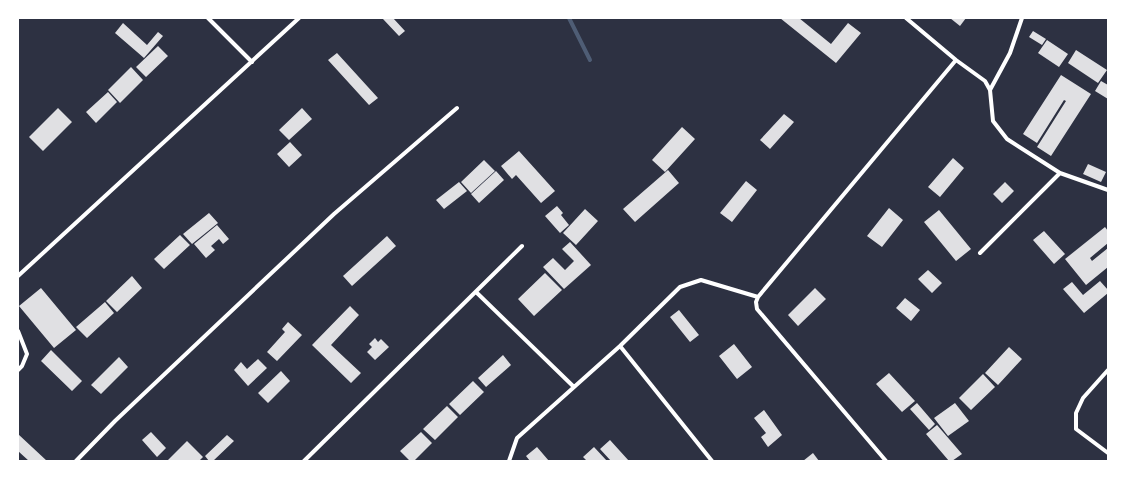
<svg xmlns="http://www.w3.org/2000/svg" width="1126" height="479" font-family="'Sofia Sans Condensed',sans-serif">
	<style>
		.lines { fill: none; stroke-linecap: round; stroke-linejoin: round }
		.stream { stroke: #4f5d75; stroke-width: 4 }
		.building { fill: #e0e0e3 }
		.minor { stroke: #fff; stroke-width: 4 }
	</style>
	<rect width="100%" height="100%" fill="#2d3142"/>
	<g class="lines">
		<path class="stream" d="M 569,18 L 590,60"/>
	</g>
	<path class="building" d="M 384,18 L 393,18 L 405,31 L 399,36 L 383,19 Z
		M 780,18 L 799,18 L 831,44 L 848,23 L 861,33 L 836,63 Z
		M 950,18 L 966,18 L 960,26 Z
		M 123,23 L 147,45 L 158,32 L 163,36 L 144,58 L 115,33 Z
		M 1033,31 L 1046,39 L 1042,45 L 1029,37 Z
		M 1047,40 L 1068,54 L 1059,67 L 1038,53 Z
		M 158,46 L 168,56 L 146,77 L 136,67 Z
		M 1076,50 L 1107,70 L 1098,83 L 1068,63 Z
		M 337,53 L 378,98 L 369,105 L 328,60 Z
		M 131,67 L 143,80 L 120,103 L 108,90 Z
		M 1061,75 L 1091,94 L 1051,156 L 1037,147 L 1066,101 L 1064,100 L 1037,143 L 1023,134 Z
		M 1101,81 L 1108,85 L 1108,99 L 1095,91 Z
		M 108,92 L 117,102 L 96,123 L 86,112 Z
		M 58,108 L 72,122 L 43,151 L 29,137 Z
		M 302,108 L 312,119 L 289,140 L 279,130 Z
		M 784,114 L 794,122 L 770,149 L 760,140 Z
		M 682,127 L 695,139 L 665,172 L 652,160 Z
		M 290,142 L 302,155 L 289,167 L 277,154 Z
		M 519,151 L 555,191 L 541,203 L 516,175 L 512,179 L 501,166 Z
		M 953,158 L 964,168 L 940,197 L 928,187 Z
		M 484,160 L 495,171 L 471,193 L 461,182 Z
		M 1088,164 L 1106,172 L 1101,182 L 1083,174 Z
		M 668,170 L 679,183 L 635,222 L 623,209 Z
		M 496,171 L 504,180 L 479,203 L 471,194 Z
		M 746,181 L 757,190 L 732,222 L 720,213 Z
		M 459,182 L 467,191 L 444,209 L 436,200 Z
		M 1005,182 L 1014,191 L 1002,203 L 993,194 Z
		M 557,206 L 563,213 L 561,215 L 569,225 L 560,233 L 545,216 Z
		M 889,208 L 903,220 L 882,247 L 867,236 Z
		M 585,209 L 598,221 L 576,245 L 563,233 Z
		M 939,210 L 971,249 L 956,261 L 924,222 Z
		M 209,213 L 218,223 L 192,244 L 183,234 Z
		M 217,225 L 229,239 L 223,244 L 219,239 L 211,246 L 215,250 L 206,258 L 194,244 Z
		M 1105,227 L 1108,231 L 1108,243 L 1090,258 L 1092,261 L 1108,248 L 1108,267 L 1086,285 L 1065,259 Z
		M 1044,231 L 1065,254 L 1054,264 L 1033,240 Z
		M 180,235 L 190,245 L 164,269 L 154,259 Z
		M 387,236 L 396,246 L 352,286 L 343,276 Z
		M 570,242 L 591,265 L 564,289 L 543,267 L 553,258 L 565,270 L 574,261 L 562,249 Z
		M 928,270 L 942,283 L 932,293 L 918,279 Z
		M 545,273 L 562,290 L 534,316 L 518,299 Z
		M 132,276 L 142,288 L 117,312 L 106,301 Z
		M 1100,281 L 1108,290 L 1108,293 L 1084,313 L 1063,289 L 1072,282 L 1083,295 Z
		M 41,288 L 76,330 L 54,348 L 19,306 Z
		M 815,288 L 826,299 L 798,326 L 788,315 Z
		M 905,298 L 920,310 L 911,321 L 896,308 Z
		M 105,302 L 114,313 L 87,338 L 76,327 Z
		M 350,306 L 359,315 L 331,345 L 361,373 L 351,383 L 312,345 Z
		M 679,310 L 699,335 L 690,342 L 670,317 Z
		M 288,322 L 302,335 L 277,361 L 267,352 L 285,332 L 282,329 Z
		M 375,338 L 378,342 L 381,339 L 389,347 L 375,360 L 367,352 L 372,347 L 369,344 Z
		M 734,344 L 752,367 L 737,379 L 719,356 Z
		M 1009,347 L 1022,359 L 998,385 L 985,373 Z
		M 51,350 L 82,381 L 72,391 L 41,361 Z
		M 503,355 L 511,365 L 486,387 L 478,378 Z
		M 119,357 L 128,367 L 101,394 L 91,385 Z
		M 258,359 L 267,368 L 248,386 L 234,370 L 241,362 L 247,369 Z
		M 281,371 L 290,381 L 268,403 L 258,393 Z
		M 889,373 L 915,401 L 902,412 L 876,384 Z
		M 983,374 L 995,387 L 971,410 L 959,398 Z
		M 473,381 L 484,392 L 460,415 L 449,404 Z
		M 917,403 L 935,424 L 929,430 L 910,409 Z
		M 955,403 L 969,421 L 948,436 L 934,418 Z
		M 447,406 L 458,417 L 435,440 L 423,429 Z
		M 764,410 L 782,435 L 768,447 L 761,437 L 766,433 L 754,418 Z
		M 937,425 L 962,454 L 952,461 L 949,461 L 926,434 Z
		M 151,432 L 166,448 L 157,457 L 142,440 Z
		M 421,432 L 432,443 L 415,460 L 417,461 L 410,461 L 400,451 Z
		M 18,434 L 47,461 L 29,461 L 18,451 Z
		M 227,435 L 234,441 L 213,461 L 209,461 L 205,456 Z
		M 610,440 L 629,461 L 611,461 L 600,449 Z
		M 187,441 L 203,457 L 199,461 L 167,461 Z
		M 537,447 L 549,461 L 530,461 L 526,456 Z
		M 594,447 L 607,461 L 587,461 L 583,457 Z
		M 813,453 L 819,461 L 803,461 Z"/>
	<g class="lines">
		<path class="minor" d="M 208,18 L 252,62
			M 906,18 L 956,60 L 985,81 L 990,90 L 993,121 L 1007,139 L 1060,173 L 1108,190
			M 990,90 L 1010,53 L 1022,18
			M 980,253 L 1060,173
			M 18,276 L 299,18
			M 476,292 L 574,387
			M 18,331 L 27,354 L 22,366 L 18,370
			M 620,346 L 712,461
			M 1108,370 L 1083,398 L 1076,413 L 1076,429 L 1108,453
			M 76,461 L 115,421 L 334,214 L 457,108
			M 304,461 L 522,246
			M 509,461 L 517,438 L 620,346 L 680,287 L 701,280 L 758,297
			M 886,461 L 757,309 L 756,302 L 758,297 L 956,60"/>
	</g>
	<rect width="1126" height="479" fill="none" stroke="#ffffff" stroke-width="38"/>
</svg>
